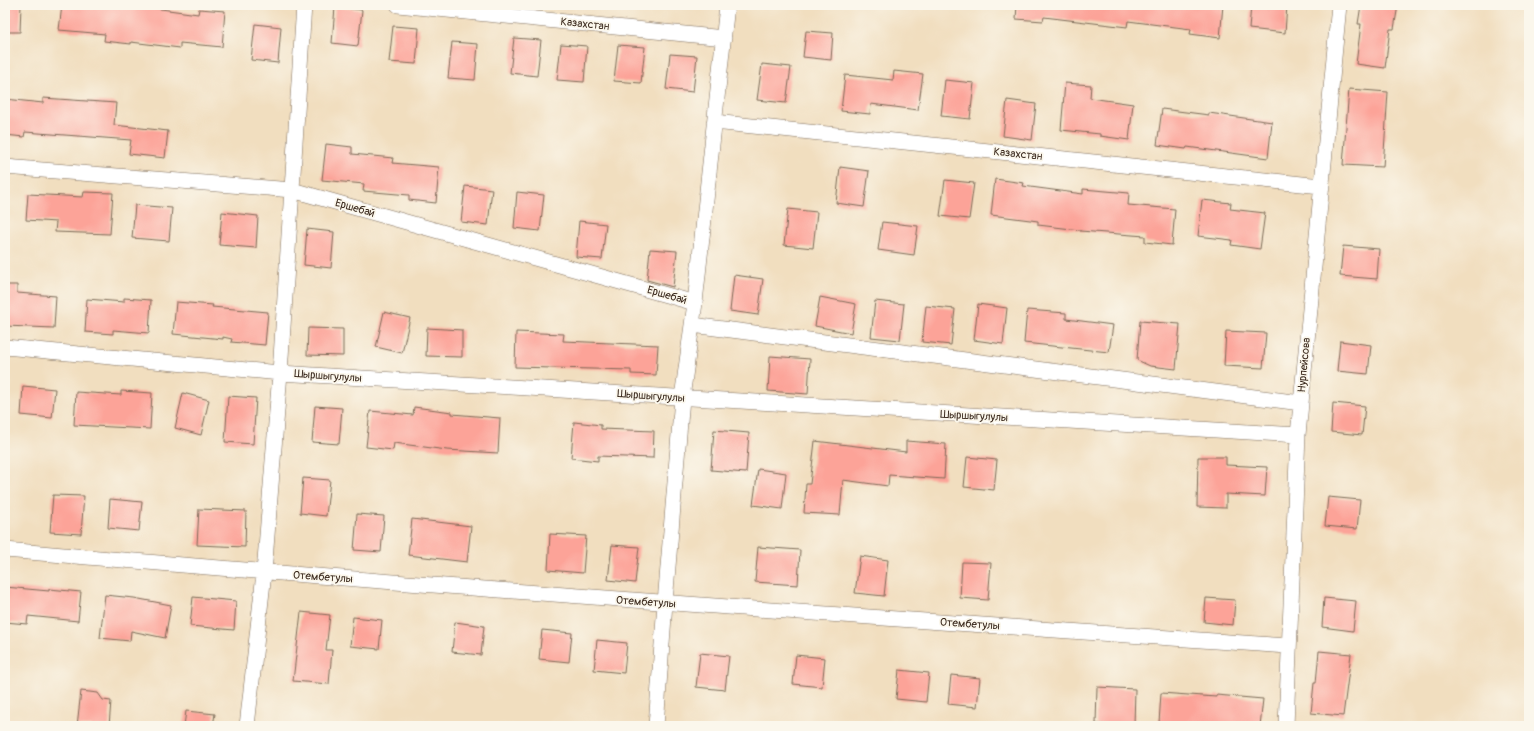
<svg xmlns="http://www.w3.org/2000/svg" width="1534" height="731" font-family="Pangolin,sans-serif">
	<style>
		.building { fill: #fca398 }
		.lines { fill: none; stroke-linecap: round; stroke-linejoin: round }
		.minor-casing { stroke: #7b6956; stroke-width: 16 }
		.minor { stroke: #fff; stroke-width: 15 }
		.labels { text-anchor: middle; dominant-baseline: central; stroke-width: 3.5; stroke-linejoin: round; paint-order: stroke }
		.street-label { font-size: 11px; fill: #3b2a1e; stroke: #fbf7ec }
	</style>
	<rect width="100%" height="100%" fill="#fbf7ec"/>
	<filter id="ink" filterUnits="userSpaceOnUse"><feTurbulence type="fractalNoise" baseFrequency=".025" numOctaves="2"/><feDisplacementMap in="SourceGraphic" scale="8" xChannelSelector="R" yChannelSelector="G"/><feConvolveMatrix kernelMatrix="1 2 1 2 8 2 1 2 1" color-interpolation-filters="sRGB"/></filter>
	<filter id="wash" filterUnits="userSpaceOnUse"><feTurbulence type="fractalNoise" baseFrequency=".012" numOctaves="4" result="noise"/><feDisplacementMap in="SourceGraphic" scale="16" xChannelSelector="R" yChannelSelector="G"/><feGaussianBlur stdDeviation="0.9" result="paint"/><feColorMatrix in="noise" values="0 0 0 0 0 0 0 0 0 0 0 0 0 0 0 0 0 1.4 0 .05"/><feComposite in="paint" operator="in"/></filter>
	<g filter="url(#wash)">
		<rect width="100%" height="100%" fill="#f1debf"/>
		<g id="blocks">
			<path class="building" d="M 5,5 L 21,5 L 20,32 L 5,32 Z
				M 62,5 L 101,5 L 146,9 L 146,7 L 198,14 L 199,9 L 225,11 L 222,47 L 180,43 L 180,48 L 131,42 L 131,44 L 104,41 L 105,34 L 59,30 Z
				M 1017,5 L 1223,5 L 1220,38 L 1190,34 L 1191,29 L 1128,21 L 1127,27 L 1044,17 L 1043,21 L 1016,19 Z
				M 1251,5 L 1287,5 L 1285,33 L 1249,29 Z
				M 1361,5 L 1398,5 L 1394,29 L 1390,29 L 1385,68 L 1356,64 L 1361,24 L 1358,24 Z
				M 335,7 L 362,10 L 358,46 L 332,43 Z
				M 255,24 L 281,27 L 278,63 L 251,60 Z
				M 393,26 L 419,28 L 416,64 L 389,62 Z
				M 806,31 L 833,33 L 831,60 L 803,57 Z
				M 514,38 L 541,40 L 537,76 L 510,73 Z
				M 452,42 L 478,44 L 475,80 L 448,78 Z
				M 561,44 L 587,46 L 584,82 L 557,80 Z
				M 618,45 L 645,47 L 641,83 L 614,81 Z
				M 670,54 L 697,56 L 693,92 L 666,89 Z
				M 762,64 L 791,67 L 786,103 L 757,100 Z
				M 894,71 L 923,74 L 918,110 L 871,104 L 870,114 L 841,111 L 845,75 L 893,80 Z
				M 945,80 L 974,83 L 970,119 L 941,116 Z
				M 1065,83 L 1091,85 L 1090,98 L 1133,104 L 1129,140 L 1100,136 L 1100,134 L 1061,130 Z
				M 1349,89 L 1388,92 L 1383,167 L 1343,165 Z
				M 43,98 L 116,103 L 114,125 L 168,131 L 165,158 L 129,154 L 131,140 L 25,132 L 24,137 L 5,135 L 5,99 L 43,103 Z
				M 1007,100 L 1036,104 L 1032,140 L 1003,136 Z
				M 1162,109 L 1209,115 L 1209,113 L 1272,122 L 1268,158 L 1187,147 L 1186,149 L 1157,145 Z
				M 326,144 L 352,147 L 352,154 L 393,158 L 392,163 L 439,167 L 436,203 L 409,200 L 409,195 L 363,191 L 364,184 L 322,180 Z
				M 840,167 L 869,171 L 864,207 L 836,203 Z
				M 995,179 L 1024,183 L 1023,186 L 1083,194 L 1083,189 L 1129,193 L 1128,205 L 1175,209 L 1172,245 L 1145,242 L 1145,236 L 1080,231 L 1080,230 L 1038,225 L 1038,221 L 991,215 Z
				M 945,180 L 974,183 L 969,219 L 940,216 Z
				M 465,186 L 492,189 L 488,225 L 461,222 Z
				M 84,192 L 113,193 L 110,234 L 55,232 L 56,222 L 26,220 L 28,194 L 83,197 Z
				M 517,192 L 544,195 L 540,231 L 514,228 Z
				M 1202,200 L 1231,203 L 1230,209 L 1265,213 L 1260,249 L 1231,245 L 1232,240 L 1198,236 Z
				M 135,205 L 172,208 L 169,241 L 132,238 Z
				M 788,209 L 817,212 L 813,248 L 784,245 Z
				M 222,212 L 258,216 L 256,248 L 219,245 Z
				M 579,221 L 606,224 L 602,259 L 576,257 Z
				M 882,222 L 918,226 L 914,255 L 878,250 Z
				M 307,229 L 334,232 L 331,268 L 304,265 Z
				M 1343,246 L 1379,249 L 1377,279 L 1340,276 Z
				M 650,249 L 677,251 L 673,287 L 647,280 Z
				M 734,275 L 763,279 L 758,315 L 730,311 Z
				M 5,285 L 17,285 L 17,293 L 56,296 L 54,328 L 5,326 Z
				M 820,297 L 856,304 L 851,333 L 815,326 Z
				M 124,298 L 151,300 L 149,333 L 113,330 L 113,334 L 85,332 L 87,299 L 124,302 Z
				M 875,301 L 904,304 L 900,340 L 871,337 Z
				M 176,302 L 213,305 L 212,307 L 268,312 L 265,345 L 231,342 L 232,339 L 223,337 L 223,339 L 173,334 Z
				M 978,304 L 1007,308 L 1003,344 L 974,340 Z
				M 926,306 L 955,309 L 951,345 L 922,342 Z
				M 1027,310 L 1066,313 L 1066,319 L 1113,325 L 1109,352 L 1024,343 Z
				M 384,312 L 410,318 L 402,353 L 376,347 Z
				M 1140,321 L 1180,324 L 1176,369 L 1150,366 L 1137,360 Z
				M 308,328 L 343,329 L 343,356 L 307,355 Z
				M 427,328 L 462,330 L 462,357 L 426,356 Z
				M 1226,331 L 1266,333 L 1263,368 L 1224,366 Z
				M 516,332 L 564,334 L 563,341 L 658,345 L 656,375 L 631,374 L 631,370 L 515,367 Z
				M 1340,341 L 1371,345 L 1368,374 L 1337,371 Z
				M 770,356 L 810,359 L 808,394 L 768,391 Z
				M 23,386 L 55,389 L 52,418 L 21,415 Z
				M 121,391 L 152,393 L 150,429 L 74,425 L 76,392 L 121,395 Z
				M 183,393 L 209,400 L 201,435 L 175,428 Z
				M 228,396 L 256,398 L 253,444 L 225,442 Z
				M 1333,403 L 1365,406 L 1362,435 L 1331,432 Z
				M 315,406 L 342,408 L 339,444 L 312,442 Z
				M 414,407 L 452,412 L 452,414 L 500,418 L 498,453 L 447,450 L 394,443 L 393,450 L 366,447 L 370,411 L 413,415 Z
				M 574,422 L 601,425 L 601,429 L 654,431 L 653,458 L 598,456 L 598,461 L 571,458 Z
				M 714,430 L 749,433 L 746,473 L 711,470 Z
				M 815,441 L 906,452 L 906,441 L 946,444 L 944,479 L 889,475 L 888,486 L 843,480 L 840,515 L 804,513 L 806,484 L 810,484 Z
				M 967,457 L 997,460 L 994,490 L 964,487 Z
				M 1198,457 L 1226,457 L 1226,465 L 1267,467 L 1265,496 L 1226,494 L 1226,508 L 1197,507 Z
				M 758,469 L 786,473 L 782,509 L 753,505 Z
				M 303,478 L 330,480 L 326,516 L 300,513 Z
				M 53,495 L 84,496 L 81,534 L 50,532 Z
				M 1328,497 L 1360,500 L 1357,529 L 1325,526 Z
				M 110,499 L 142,502 L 139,531 L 108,528 Z
				M 199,509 L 246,511 L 245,547 L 197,545 Z
				M 357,514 L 384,516 L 381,552 L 354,550 Z
				M 412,519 L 471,526 L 467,562 L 408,555 Z
				M 550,534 L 586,536 L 583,573 L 548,570 Z
				M 612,545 L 639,547 L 635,583 L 608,580 Z
				M 758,547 L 800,550 L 798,585 L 755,582 Z
				M 860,556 L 888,560 L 884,596 L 855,593 Z
				M 962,562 L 991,563 L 988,600 L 960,598 Z
				M 5,587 L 49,591 L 49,589 L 81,592 L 78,621 L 28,616 L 27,624 L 5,622 Z
				M 105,595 L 134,598 L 171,605 L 165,638 L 131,631 L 130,641 L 100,638 Z
				M 193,597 L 236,601 L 234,630 L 190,626 Z
				M 1206,598 L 1235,600 L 1233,625 L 1204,622 Z
				M 1324,598 L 1356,601 L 1353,631 L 1322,627 Z
				M 301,612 L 330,615 L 326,650 L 332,650 L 329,684 L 293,681 Z
				M 353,617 L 382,620 L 379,649 L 350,646 Z
				M 455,622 L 484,626 L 481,655 L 452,652 Z
				M 542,630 L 572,633 L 569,662 L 539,659 Z
				M 597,640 L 627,643 L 624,673 L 594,670 Z
				M 1319,651 L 1351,654 L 1343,716 L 1311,713 L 1314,683 L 1316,683 Z
				M 700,653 L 729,656 L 725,690 L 696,687 Z
				M 796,655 L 825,658 L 822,687 L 793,684 Z
				M 899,670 L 929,673 L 926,702 L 896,699 Z
				M 951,675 L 980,678 L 977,707 L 948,704 Z
				M 1097,687 L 1135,689 L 1134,726 L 1096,724 Z
				M 81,691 L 98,693 L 103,700 L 111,701 L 109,726 L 77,726 Z
				M 1161,693 L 1216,697 L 1216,695 L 1263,699 L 1260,726 L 1224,726 L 1159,723 Z
				M 186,711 L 215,714 L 213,726 L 184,726 Z"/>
		</g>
	</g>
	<g filter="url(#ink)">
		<use href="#blocks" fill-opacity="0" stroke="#7b6956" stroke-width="1"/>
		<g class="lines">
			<g class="minor-casing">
				<path id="minor" d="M 398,5 L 724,38
					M 714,122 L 1321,186
					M 5,167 L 292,190 L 695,303
					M 692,325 L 1301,403
					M 5,347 L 280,373 L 1298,435
					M 5,550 C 432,587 860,617 1288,646
					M 247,726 L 264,573 L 280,373 L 304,5
					M 656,726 L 665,603 L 682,398 L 695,303 L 727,5
					M 1286,726 L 1298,435 L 1339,5"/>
			</g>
			<use href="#minor" class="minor"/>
		</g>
	</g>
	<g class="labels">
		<g class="street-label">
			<text transform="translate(585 24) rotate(6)">Казахстан</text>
			<text transform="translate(1018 154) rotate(6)">Казахстан</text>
			<text transform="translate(355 208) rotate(16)">Ершебай</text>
			<text transform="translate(667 295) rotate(16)">Ершебай</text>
			<text transform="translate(1304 365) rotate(-85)">Нурпейсова</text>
			<text transform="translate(328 376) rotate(4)">Шыршыгулулы</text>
			<text transform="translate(651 396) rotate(4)">Шыршыгулулы</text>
			<text transform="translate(974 416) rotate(3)">Шыршыгулулы</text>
			<text transform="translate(323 577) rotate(4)">Отембетулы</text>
			<text transform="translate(646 602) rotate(4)">Отембетулы</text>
			<text transform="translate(970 624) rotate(4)">Отембетулы</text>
		</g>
	</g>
	<rect width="1534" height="731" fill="none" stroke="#fbf7ec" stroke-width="20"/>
</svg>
